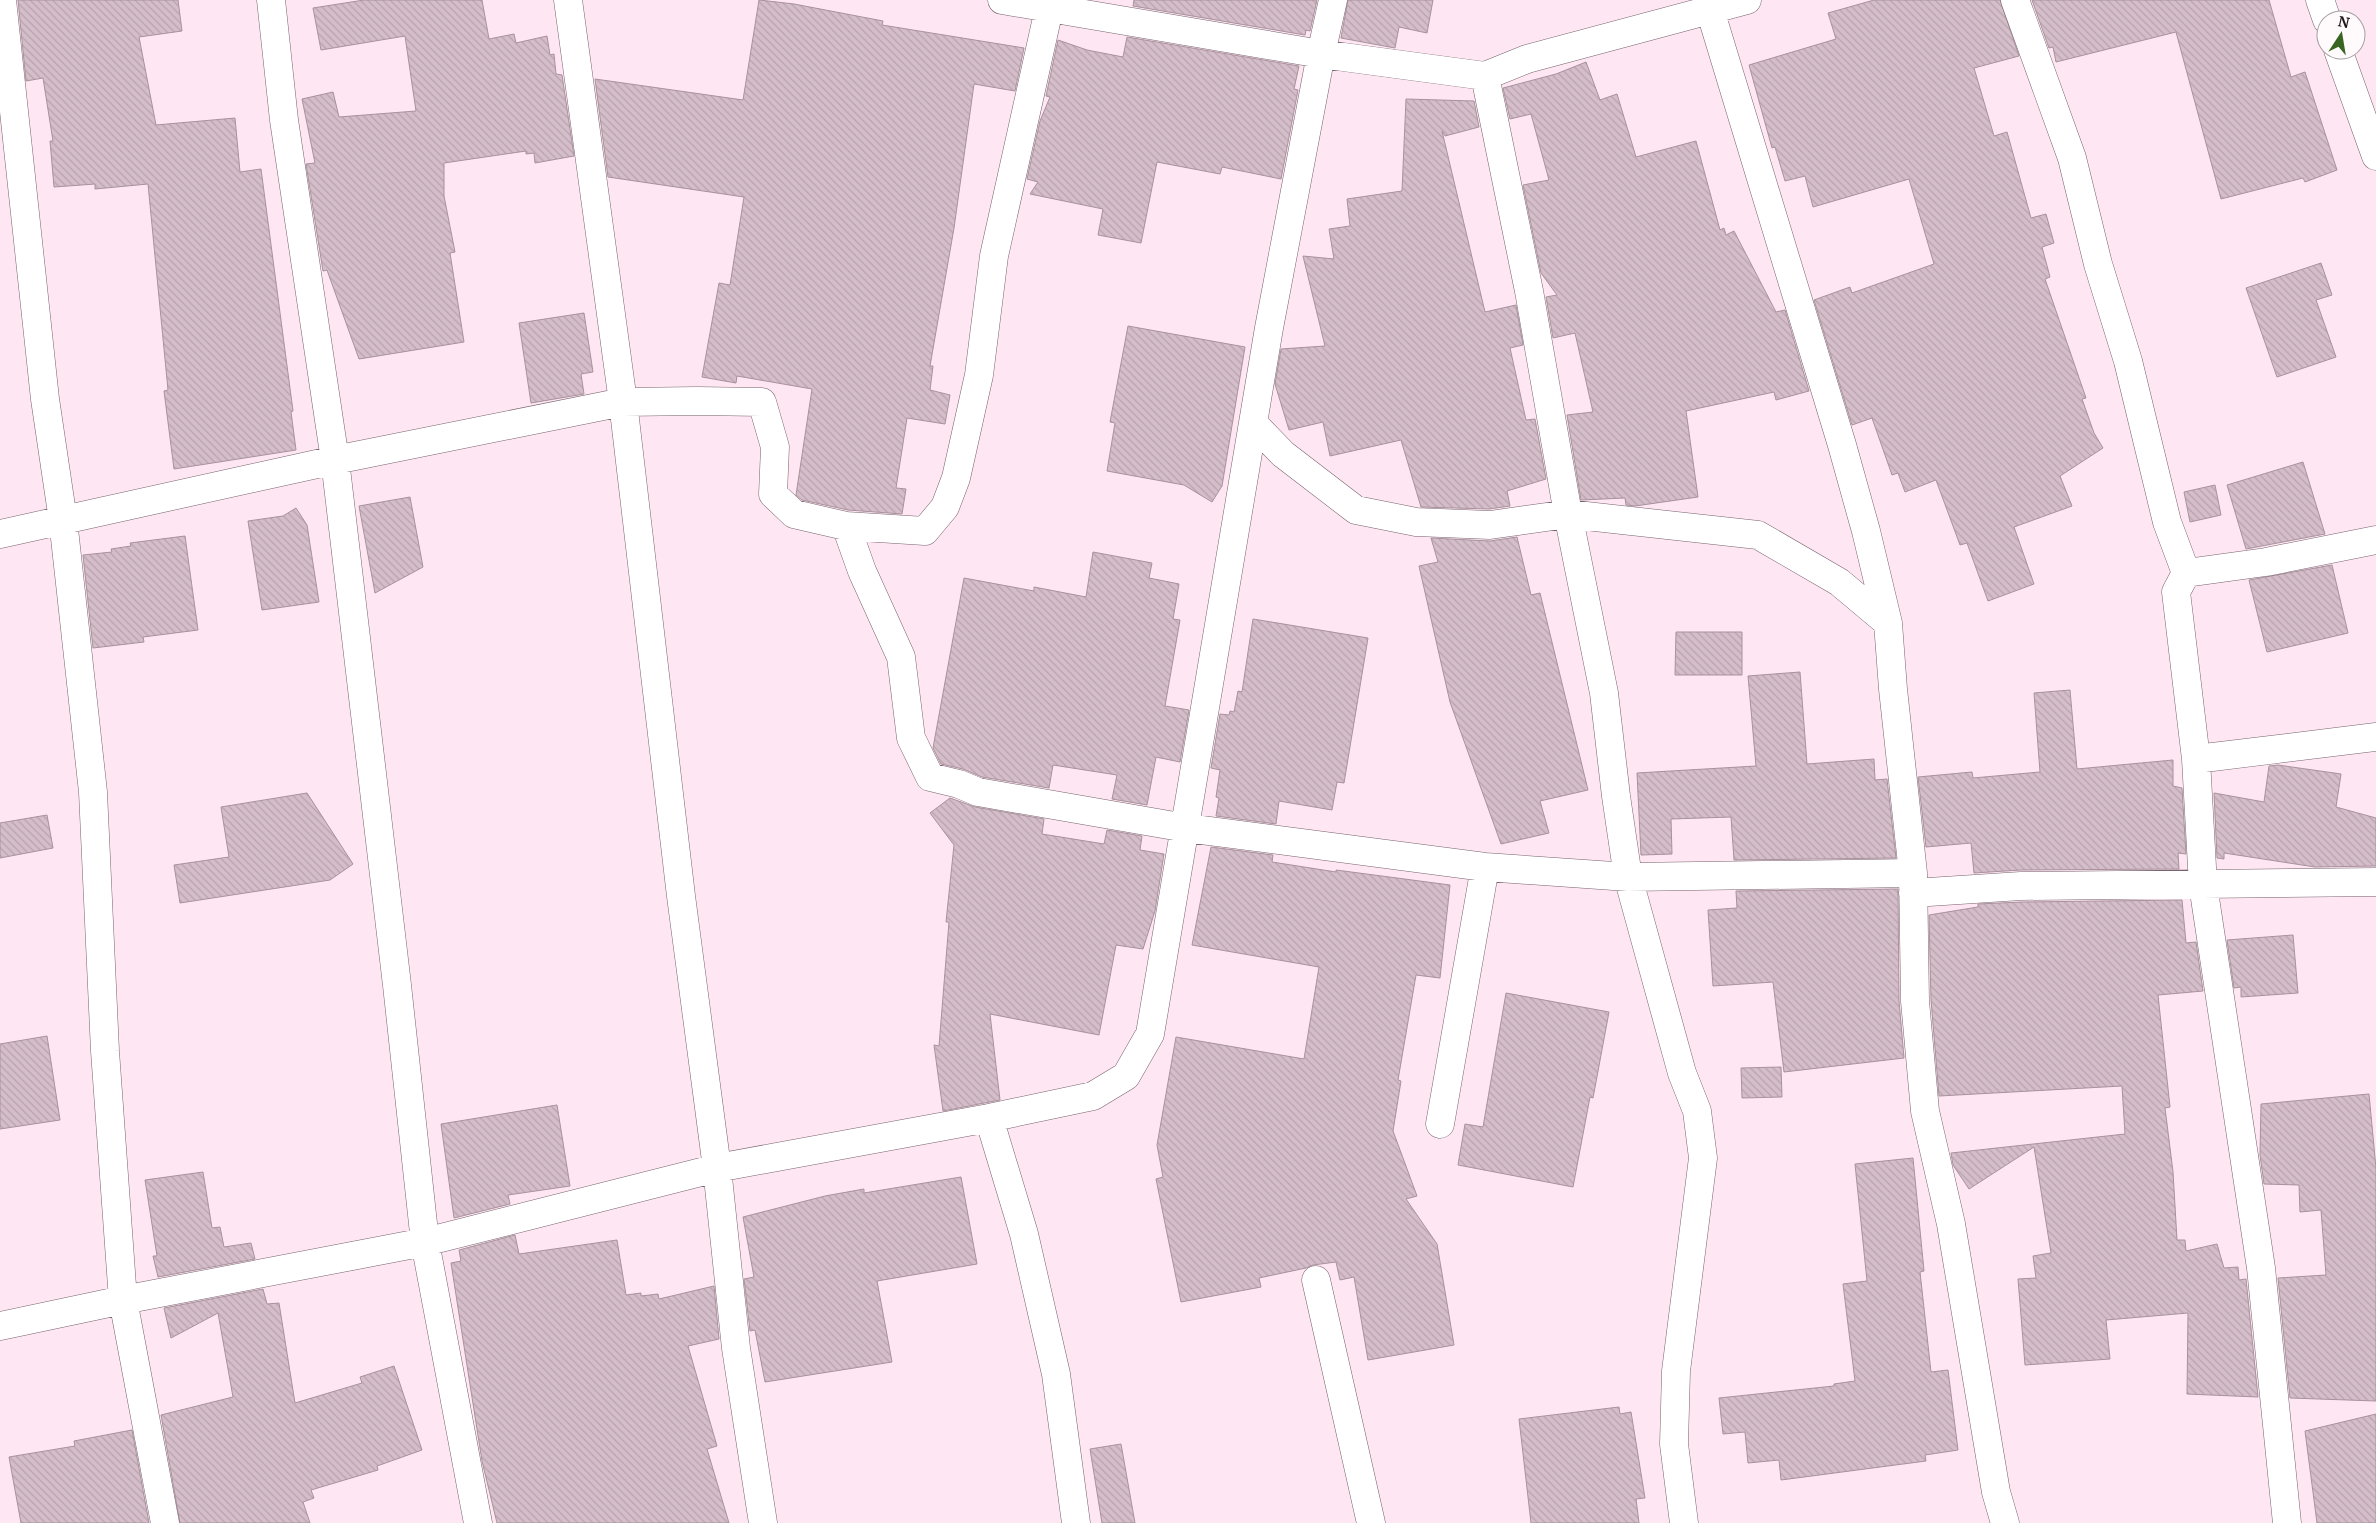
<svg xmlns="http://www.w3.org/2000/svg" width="2376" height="1523" font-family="Merriweather,serif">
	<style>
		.building { fill: url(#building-back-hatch); stroke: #a8929d }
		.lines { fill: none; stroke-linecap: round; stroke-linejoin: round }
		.street-casing { stroke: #77636d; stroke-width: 29 }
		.street { stroke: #fff; stroke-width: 28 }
	</style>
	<defs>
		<pattern id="building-back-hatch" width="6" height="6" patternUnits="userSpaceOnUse" patternTransform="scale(1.25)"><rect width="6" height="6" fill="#d5beca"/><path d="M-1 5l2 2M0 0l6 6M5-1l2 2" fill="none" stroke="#b6a3ad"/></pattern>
	</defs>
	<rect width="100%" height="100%" fill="#fee6f2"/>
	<path class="building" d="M 18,0 L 178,0 L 182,31 L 139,37 L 156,125 L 235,118 L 240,172 L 261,169 L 293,411 L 291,412 L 296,450 L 174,469 L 164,391 L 168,390 L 148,184 L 95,189 L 95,184 L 54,187 L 50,141 L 53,141 L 43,78 L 26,81 Z
		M 364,0 L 482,0 L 489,39 L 514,34 L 516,43 L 547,36 L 550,55 L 554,54 L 556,74 L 562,75 L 574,156 L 535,163 L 534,153 L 526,154 L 526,151 L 444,163 L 444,196 L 455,252 L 450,253 L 464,342 L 359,359 L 327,270 L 323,271 L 306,164 L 315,163 L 302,99 L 333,92 L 339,117 L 416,111 L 405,36 L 321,50 L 313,8 Z
		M 759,0 L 794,4 L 883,21 L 882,25 L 1024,48 L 1015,91 L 974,84 L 954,228 L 930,366 L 933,366 L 930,390 L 950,395 L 945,424 L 907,418 L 896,488 L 906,489 L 902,514 L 848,510 L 802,500 L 796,495 L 812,389 L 737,376 L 736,383 L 702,377 L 719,283 L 730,285 L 744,197 L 608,177 L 595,79 L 743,100 Z
		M 1134,0 L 1317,0 L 1310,31 L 1306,30 L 1305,35 L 1133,6 Z
		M 1348,0 L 1433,0 L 1427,33 L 1399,27 L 1395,48 L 1341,38 Z
		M 1874,0 L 2000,0 L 2019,56 L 1974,68 L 1994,136 L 2007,132 L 2031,218 L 2046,214 L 2054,243 L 2042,247 L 2050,277 L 2045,279 L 2086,398 L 2082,399 L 2094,433 L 2103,448 L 2060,476 L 2072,506 L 2014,527 L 2034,584 L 1988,601 L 1967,543 L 1960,545 L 1936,480 L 1905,492 L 1898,473 L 1892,475 L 1872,418 L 1852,425 L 1814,300 L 1850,287 L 1852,293 L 1934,264 L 1909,179 L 1813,207 L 1805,176 L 1785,181 L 1775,147 L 1772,148 L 1749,65 L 1836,39 L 1828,13 Z
		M 2032,0 L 2269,0 L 2291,77 L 2305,72 L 2337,170 L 2305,182 L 2303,178 L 2221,199 L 2176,32 L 2056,62 L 2053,47 L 2049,48 Z
		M 1127,37 L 1299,66 L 1294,89 L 1298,90 L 1281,179 L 1222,167 L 1220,174 L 1157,162 L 1141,243 L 1098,235 L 1103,209 L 1030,194 L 1038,182 L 1027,179 L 1040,121 L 1050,97 L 1046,96 L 1058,40 L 1087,50 L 1123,57 Z
		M 1586,62 L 1600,100 L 1617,94 L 1636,157 L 1696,141 L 1720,230 L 1724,228 L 1726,235 L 1734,231 L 1776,312 L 1785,310 L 1809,391 L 1776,400 L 1774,392 L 1686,411 L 1698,497 L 1635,506 L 1626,505 L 1625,498 L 1581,500 L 1567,415 L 1593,412 L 1575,333 L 1553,338 L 1546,297 L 1557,295 L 1541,273 L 1523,185 L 1549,180 L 1531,114 L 1510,119 L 1503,88 L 1556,74 Z
		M 1406,99 L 1474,101 L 1479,127 L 1445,136 L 1442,131 L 1485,312 L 1516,305 L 1523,345 L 1510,348 L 1526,420 L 1535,419 L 1546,479 L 1507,491 L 1510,506 L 1489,509 L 1421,507 L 1401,440 L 1330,456 L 1323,422 L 1289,430 L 1275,384 L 1281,349 L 1325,346 L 1303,256 L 1334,259 L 1329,229 L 1350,226 L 1347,199 L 1402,191 Z
		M 2321,263 L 2332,295 L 2316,300 L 2336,357 L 2277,377 L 2246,288 Z
		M 584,313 L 593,372 L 581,374 L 584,394 L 531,403 L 519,323 Z
		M 1128,326 L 1245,347 L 1222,486 L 1212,502 L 1184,485 L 1107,471 L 1115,423 L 1110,422 Z
		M 2303,462 L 2325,534 L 2246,549 L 2227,485 Z
		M 2215,485 L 2221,515 L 2190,522 L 2184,492 Z
		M 410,497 L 423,567 L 375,593 L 359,506 Z
		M 296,508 L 307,525 L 319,602 L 262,610 L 248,521 L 283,516 Z
		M 185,536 L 198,630 L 143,637 L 144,642 L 93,648 L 83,555 L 112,552 L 111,549 L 131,546 L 130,543 Z
		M 1517,537 L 1531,595 L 1540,593 L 1588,790 L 1540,801 L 1549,833 L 1501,844 L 1450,702 L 1419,566 L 1438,562 L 1431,538 L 1490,541 Z
		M 1093,552 L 1152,563 L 1149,578 L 1179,584 L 1173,619 L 1180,620 L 1165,706 L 1189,710 L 1180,762 L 1156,757 L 1147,805 L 1112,799 L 1117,775 L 1053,765 L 1049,788 L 982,777 L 963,769 L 941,764 L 933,748 L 964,578 L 1034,591 L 1034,587 L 1086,597 Z
		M 2332,565 L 2348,633 L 2267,652 L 2249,580 Z
		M 1253,619 L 1368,638 L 1344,783 L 1337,782 L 1332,810 L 1279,801 L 1276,824 L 1216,816 L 1219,798 L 1216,797 L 1220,770 L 1211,768 L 1220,714 L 1229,715 L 1230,711 L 1234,712 L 1238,691 L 1242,692 Z
		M 1676,632 L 1742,632 L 1742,675 L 1675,675 Z
		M 1800,672 L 1807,764 L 1874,759 L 1875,780 L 1887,779 L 1896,858 L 1734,860 L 1731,817 L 1671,819 L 1672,854 L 1641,855 L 1637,773 L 1756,766 L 1748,676 Z
		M 2070,690 L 2077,769 L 2173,760 L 2173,786 L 2182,788 L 2186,854 L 2178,853 L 2179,869 L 2021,870 L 1974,873 L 1971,843 L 1926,847 L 1918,777 L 1972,772 L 1973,778 L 2040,772 L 2034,693 Z
		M 2278,765 L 2341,774 L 2336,807 L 2376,818 L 2376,866 L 2315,867 L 2224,853 L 2224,859 L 2217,858 L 2214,793 L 2264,802 L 2269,766 Z
		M 307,793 L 353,864 L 330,880 L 180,903 L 174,865 L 229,857 L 221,807 Z
		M 950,798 L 975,807 L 1044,819 L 1042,834 L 1104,844 L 1107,830 L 1142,836 L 1140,850 L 1164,854 L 1155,911 L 1143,949 L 1116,945 L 1099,1035 L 990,1014 L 1000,1100 L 943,1111 L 934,1045 L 939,1046 L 949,922 L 946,922 L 954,845 L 930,813 Z
		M 47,815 L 53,848 L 0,858 L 0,823 Z
		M 1211,847 L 1273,855 L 1272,862 L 1336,872 L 1336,870 L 1450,885 L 1440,978 L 1416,975 L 1398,1080 L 1401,1081 L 1393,1131 L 1417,1196 L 1406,1199 L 1437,1244 L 1454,1345 L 1368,1360 L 1354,1277 L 1340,1280 L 1336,1262 L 1313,1265 L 1306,1268 L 1259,1278 L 1261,1287 L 1181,1302 L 1156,1179 L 1163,1177 L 1157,1145 L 1176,1037 L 1304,1059 L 1319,967 L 1192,945 Z
		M 1898,889 L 1899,1001 L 1904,1058 L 1784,1072 L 1773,982 L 1713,986 L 1708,910 L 1737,908 L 1736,891 Z
		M 2182,900 L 2186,943 L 2196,942 L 2203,991 L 2158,995 L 2170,1107 L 2165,1108 L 2173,1172 L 2177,1240 L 2185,1240 L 2186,1251 L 2217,1244 L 2224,1268 L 2238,1267 L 2239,1280 L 2246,1279 L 2258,1397 L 2187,1394 L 2188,1313 L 2106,1320 L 2110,1359 L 2025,1365 L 2018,1279 L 2036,1278 L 2033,1256 L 2051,1253 L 2034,1147 L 1969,1189 L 1953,1165 L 1951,1153 L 2125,1134 L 2122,1086 L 1939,1096 L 1931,1000 L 1929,915 L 1978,907 L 1978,904 L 2022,902 Z
		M 2293,935 L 2298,993 L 2241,997 L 2241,987 L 2234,988 L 2227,940 Z
		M 1506,993 L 1609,1012 L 1593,1098 L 1590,1097 L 1573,1187 L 1458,1165 L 1465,1124 L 1483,1127 Z
		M 47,1036 L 60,1120 L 0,1129 L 0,1044 Z
		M 1781,1067 L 1782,1097 L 1742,1098 L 1741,1068 Z
		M 2369,1094 L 2376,1168 L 2376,1401 L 2290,1398 L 2278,1278 L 2326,1275 L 2321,1210 L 2300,1212 L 2299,1185 L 2264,1184 L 2260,1155 L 2261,1104 Z
		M 557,1105 L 570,1186 L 508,1195 L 510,1204 L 454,1218 L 441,1124 Z
		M 1913,1158 L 1924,1271 L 1920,1272 L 1931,1372 L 1948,1370 L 1958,1450 L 1925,1455 L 1926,1461 L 1781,1480 L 1779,1460 L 1748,1463 L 1745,1432 L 1723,1434 L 1719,1398 L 1834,1386 L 1834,1384 L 1855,1381 L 1843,1284 L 1867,1281 L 1855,1164 Z
		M 203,1172 L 212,1228 L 220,1227 L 224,1247 L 251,1243 L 255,1259 L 158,1277 L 153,1256 L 157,1256 L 145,1180 Z
		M 961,1177 L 977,1264 L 877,1281 L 892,1362 L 765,1382 L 755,1330 L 750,1331 L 744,1279 L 754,1277 L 743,1217 L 825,1196 L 864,1189 L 864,1193 Z
		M 515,1235 L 519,1254 L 617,1240 L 626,1295 L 641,1293 L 641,1296 L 658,1294 L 659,1299 L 714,1286 L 719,1339 L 688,1346 L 717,1446 L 707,1449 L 729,1523 L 497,1523 L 482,1461 L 451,1263 L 461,1261 L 459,1250 Z
		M 263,1289 L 267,1304 L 279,1303 L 295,1403 L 362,1383 L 360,1377 L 394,1366 L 422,1450 L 377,1466 L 378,1470 L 311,1490 L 314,1498 L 303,1502 L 310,1523 L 180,1523 L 161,1415 L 233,1397 L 218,1313 L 171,1338 L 164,1308 Z
		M 1619,1407 L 1620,1414 L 1631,1412 L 1645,1498 L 1636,1499 L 1639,1523 L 1531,1523 L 1519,1419 Z
		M 2376,1414 L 2376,1523 L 2317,1523 L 2305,1431 Z
		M 132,1430 L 149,1523 L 21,1523 L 9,1457 L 75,1446 L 74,1441 Z
		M 1121,1444 L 1135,1523 L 1102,1523 L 1090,1449 Z"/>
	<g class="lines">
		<g class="street-casing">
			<path id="street" d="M 2,0 L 45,399 L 63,520 L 93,792 L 105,1051 L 123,1300 L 165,1523
				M 271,0 L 284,120 L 335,460 L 397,985 L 425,1242 L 478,1523
				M 568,0 L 623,402 L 681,896 L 717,1168 L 736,1348 L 763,1523
				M 1002,0 L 1321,54 L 1485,76 L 1527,59 L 1747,0
				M 1707,0 L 1842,445 L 1866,531 L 1888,623 L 1893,689 L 1913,873 L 1915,1001 L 1925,1111 L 1951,1224 L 1996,1492 L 2005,1523
				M 2015,0 L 2072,158 L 2098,264 L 2128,361 L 2167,522 L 2186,573 L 2176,592 L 2196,759 L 2203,885 L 2261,1268 L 2287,1523
				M 2320,0 L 2327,20
				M 2338,50 L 2376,156
				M 1485,76 L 1529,291 L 1568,514 L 1604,693 L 1616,796 L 1628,877 L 1682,1073 L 1697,1111 L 1703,1158 L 1676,1371 L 1674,1444 L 1684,1523
				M 1254,424 L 1283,454 L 1356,510 L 1416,522 L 1490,525 L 1568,514 L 1758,535 L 1839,582 L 1888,623
				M 846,526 L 862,571 L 901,657 L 911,738 L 930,777 L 959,784 L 978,792 L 1186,828 L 1485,867 L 1628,877 L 1913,873
				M 0,534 L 335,460 L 623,402 L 697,401 L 762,402 L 775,447 L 773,494 L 794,514 L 846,526 L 925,531 L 945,507 L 956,478 L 979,375 L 994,256 L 1051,0
				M 2186,573 L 2266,562 L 2376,540
				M 2196,759 L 2376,737
				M 1913,893 L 2021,886 L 2376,882
				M 989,1118 L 1024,1234 L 1056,1374 L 1076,1523
				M 1440,1124 L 1485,867
				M 1316,1280 L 1371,1523
				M 0,1326 L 123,1300 L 425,1242 L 717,1168 L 989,1118 L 1093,1096 L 1126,1076 L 1150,1034 L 1269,328 L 1321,54 L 1333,0"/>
		</g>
		<use href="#street" class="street"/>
	</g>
	<g transform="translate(2341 35) rotate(12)"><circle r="24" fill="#fffafc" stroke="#a59fa2"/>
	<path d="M0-4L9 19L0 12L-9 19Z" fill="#396523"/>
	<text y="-8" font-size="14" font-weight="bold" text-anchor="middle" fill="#1f171b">N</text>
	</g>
</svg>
